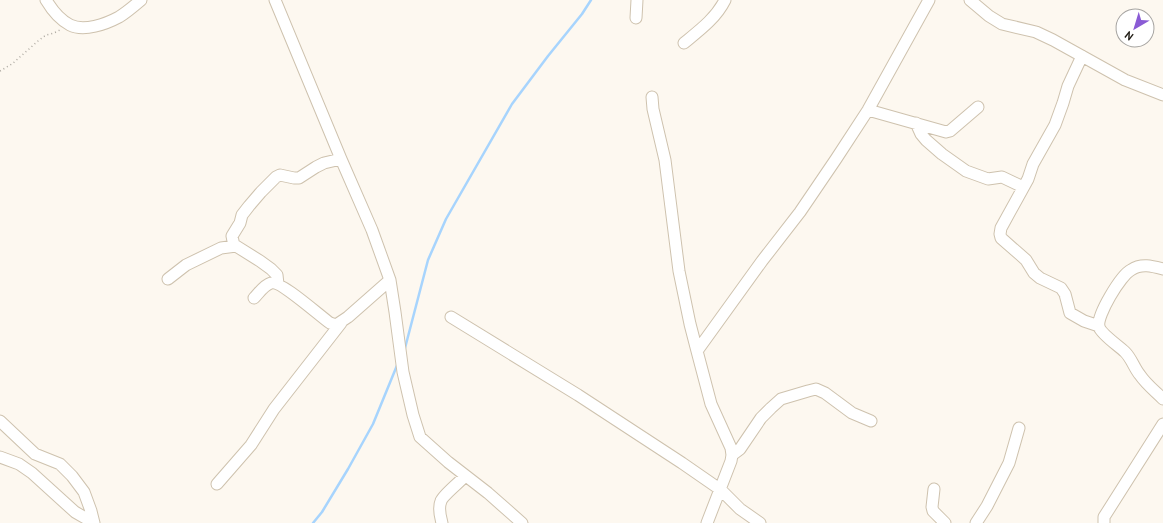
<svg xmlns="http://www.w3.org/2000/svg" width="1163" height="523" font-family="'PT Sans',sans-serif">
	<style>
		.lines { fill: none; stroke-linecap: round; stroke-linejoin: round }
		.stream { stroke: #a7d4fd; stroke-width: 2.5 }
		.minor-casing { stroke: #cec2ae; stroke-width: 13 }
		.path { stroke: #ada9a1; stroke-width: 1.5; stroke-dasharray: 1 3; stroke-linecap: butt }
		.minor { stroke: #fff; stroke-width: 11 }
	</style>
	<rect width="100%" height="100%" fill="#fdf8f0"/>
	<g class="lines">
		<path class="stream" d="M 405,348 L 428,260 L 446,219 L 512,104 L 548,56 L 582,14 L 591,0
			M 313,523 L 322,512 L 348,469 L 373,424 L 398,363"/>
		<g class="minor-casing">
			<path id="minor" d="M 46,0 C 52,10 60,20 70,25 C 84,32 106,24 119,17 C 127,12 134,6 141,0
				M 275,0 L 341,159 L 372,230 L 390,280 L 395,312 L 403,372 L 413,415 L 420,437 L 448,462 L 488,493 L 522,523
				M 970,0 L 989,16 L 1002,24 L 1036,32 L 1053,40 L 1125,80 L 1163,95
				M 636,18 L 637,0
				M 684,43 C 700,30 716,18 725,0
				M 1082,56 L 1068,86 L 1063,103 L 1055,125 L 1033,164 L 1028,179 L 1001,228 L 1000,234 L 1001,238 L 1026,260 L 1034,273 L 1040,278 L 1061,288 L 1065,294 L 1070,313 L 1084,321 L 1099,326
				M 652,97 L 653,109 L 665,160 L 679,271 L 690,324 L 697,351
				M 868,110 L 946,132 L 950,131 L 978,107
				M 916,123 L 921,134 L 926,140 L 942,154 L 966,171 L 988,179 L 1002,177 L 1023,187
				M 234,246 L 232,236 L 240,223 L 242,215 L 249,206 L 261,192 L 276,177 L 280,175 L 294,178 L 299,178 L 316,167 L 324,163 L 341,159
				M 1163,269 C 1152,266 1141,263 1131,270 C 1121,275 1096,316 1099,327 C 1102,335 1119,346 1125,352 C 1132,359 1134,368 1140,375 C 1146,384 1155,391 1163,399
				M 168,279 L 186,265 L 221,248 L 236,246 L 260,261 L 271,269 L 277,275 L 278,284
				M 254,298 C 259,293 264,285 271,283 C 280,280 320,316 330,323 L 336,325 L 348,317 L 390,280
				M 451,317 L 578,395 L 682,463 L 721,490 L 740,509 L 760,523
				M 0,421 L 35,454 L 60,464 L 72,476 L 84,492 L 91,511 L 94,523
				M 732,455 L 740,449 L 761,418 L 771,408 L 781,399 L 808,391 L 816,389 L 825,393 L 852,413 L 871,421
				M 0,457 L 19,464 L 32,473 L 75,512 L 94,523
				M 217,484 L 251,445 L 274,409 L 341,323
				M 934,489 L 932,507 L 933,511 L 945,523
				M 442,523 C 440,516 438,508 441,501 C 443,495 460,482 465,476
				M 707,523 L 731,461 L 732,455 L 731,448 L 711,404 L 697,351 L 762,261 L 800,212 L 836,159 L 868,110 L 929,0
				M 976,523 L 987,506 L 1009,463 L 1019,428
				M 1104,523 L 1104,517 L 1163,424"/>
		</g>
		<path class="path" d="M 0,71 L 12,64 L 38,41 L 46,35 L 54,33 L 60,30"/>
		<use href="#minor" class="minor"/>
	</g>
	<g transform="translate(1135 28) rotate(218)"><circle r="19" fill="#ffffff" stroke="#a6a4a1"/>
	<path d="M0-3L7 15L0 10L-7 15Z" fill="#8a5bd5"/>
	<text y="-6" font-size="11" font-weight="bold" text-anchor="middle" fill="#201c14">N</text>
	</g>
</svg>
